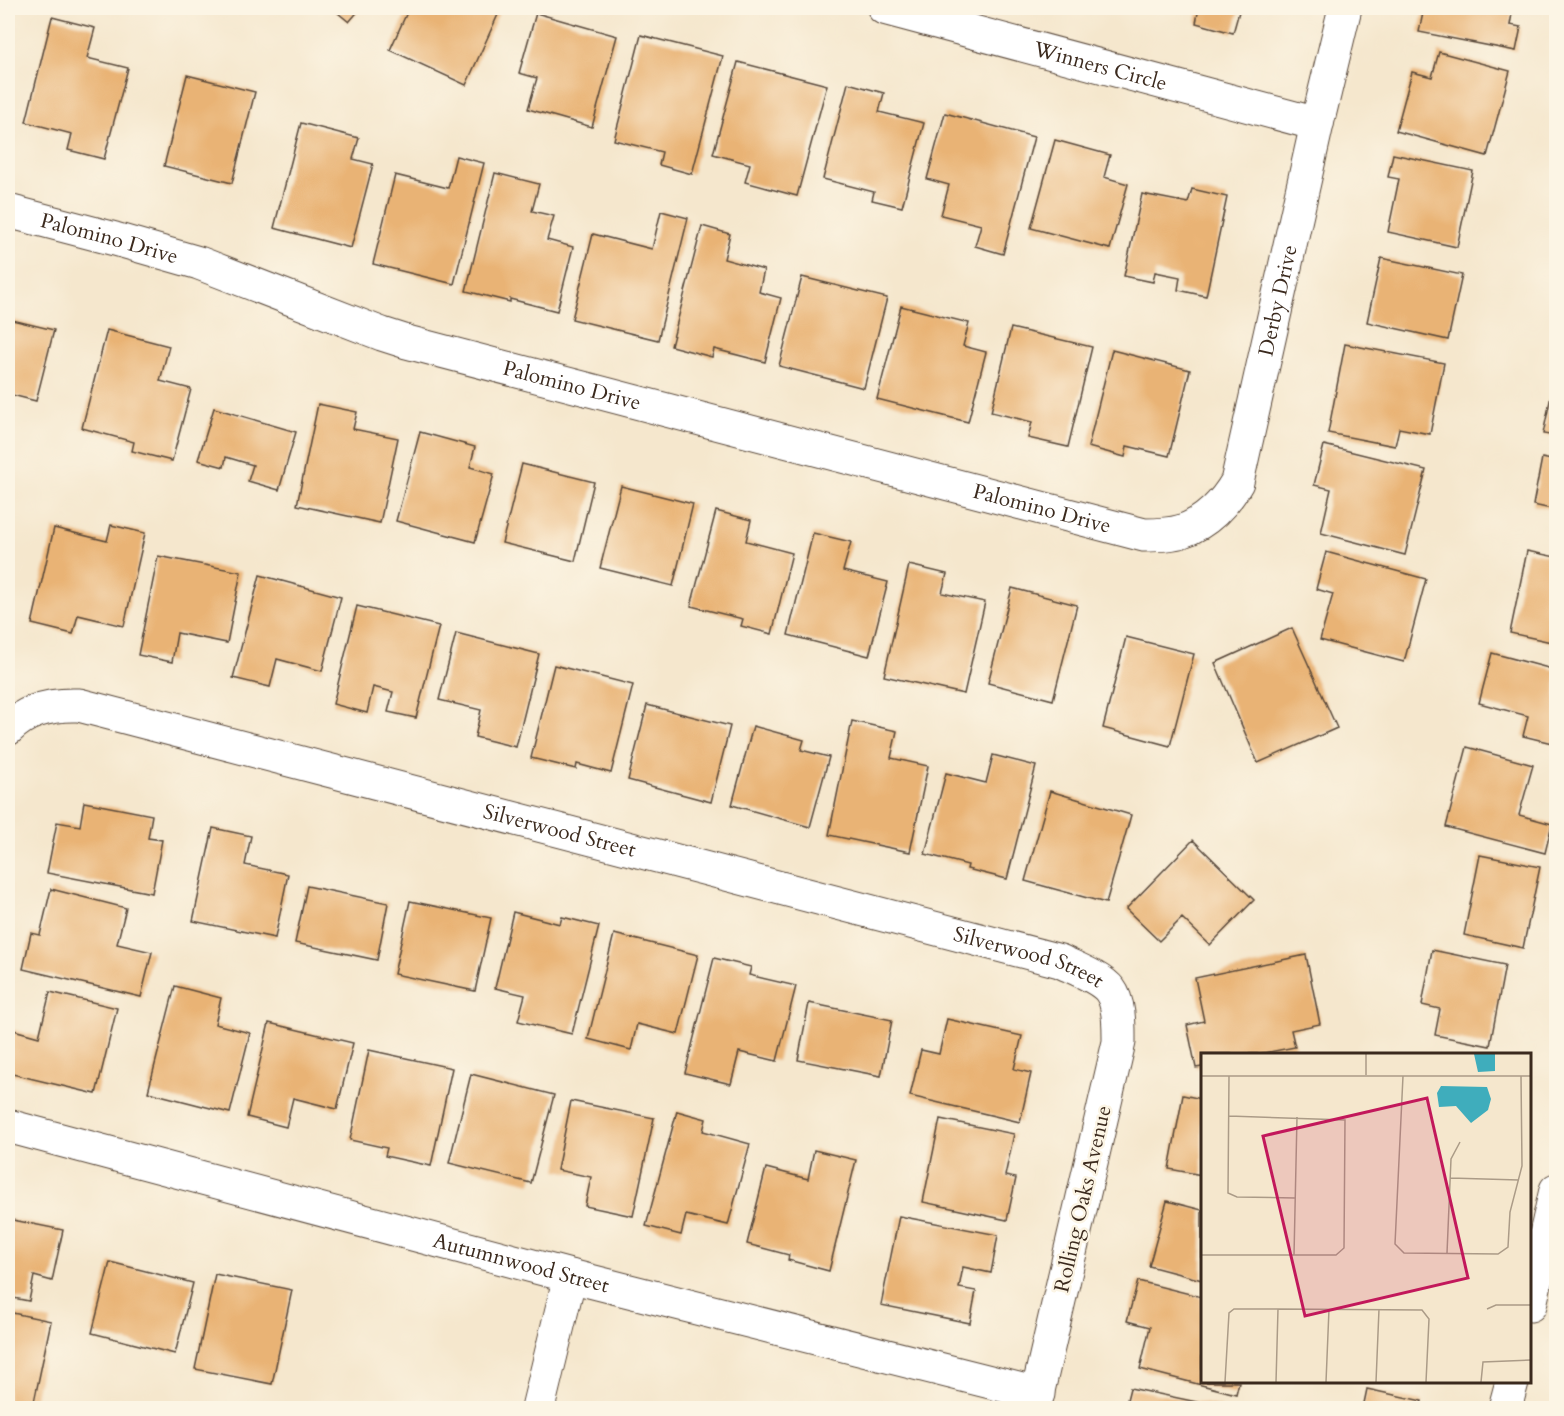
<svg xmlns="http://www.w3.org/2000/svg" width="1564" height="1416" font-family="Cardo,serif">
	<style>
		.building { fill: #e9b374 }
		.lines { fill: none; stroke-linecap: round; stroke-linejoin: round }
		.minor-casing { stroke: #574638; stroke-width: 35 }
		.minor { stroke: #fff; stroke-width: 33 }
		.labels { text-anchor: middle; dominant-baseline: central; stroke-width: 5; stroke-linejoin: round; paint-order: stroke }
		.street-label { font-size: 21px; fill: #3b2a1e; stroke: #fcf5e5 }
		.inset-road { fill: none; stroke: #ab9b87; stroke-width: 1.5 }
		.view { fill: #c2185b; fill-opacity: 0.15; stroke: #c2185b; stroke-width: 3 }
		.inset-edge { fill: none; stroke: #3b2a1e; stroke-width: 3 }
	</style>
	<rect width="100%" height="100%" fill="#fcf5e5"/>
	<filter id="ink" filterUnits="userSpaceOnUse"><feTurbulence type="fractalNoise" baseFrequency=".0167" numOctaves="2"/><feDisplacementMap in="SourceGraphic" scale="12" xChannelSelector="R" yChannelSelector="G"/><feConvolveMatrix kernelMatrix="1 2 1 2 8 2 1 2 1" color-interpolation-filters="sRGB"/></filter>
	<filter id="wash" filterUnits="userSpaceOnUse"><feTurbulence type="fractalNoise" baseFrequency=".008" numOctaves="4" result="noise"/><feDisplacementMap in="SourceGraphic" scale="24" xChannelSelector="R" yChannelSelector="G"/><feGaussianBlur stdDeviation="1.35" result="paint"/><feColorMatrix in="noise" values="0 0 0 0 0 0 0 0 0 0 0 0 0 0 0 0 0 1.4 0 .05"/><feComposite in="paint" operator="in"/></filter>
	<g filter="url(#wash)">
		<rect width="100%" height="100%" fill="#f5e7cd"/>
		<g id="blocks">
			<path class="building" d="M 332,8 L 361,8 L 349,22 Z
				M 409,8 L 501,8 L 466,85 L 390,50 Z
				M 1199,8 L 1240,8 L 1233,33 L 1196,23 Z
				M 1424,8 L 1513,8 L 1510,25 L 1521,27 L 1516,51 L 1419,32 Z
				M 536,13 L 617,36 L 592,127 L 528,109 L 537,78 L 519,73 Z
				M 52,17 L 95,28 L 87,58 L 128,68 L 104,159 L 68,150 L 72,134 L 26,122 Z
				M 641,35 L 723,56 L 692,174 L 659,165 L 662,152 L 614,140 Z
				M 1439,52 L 1510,71 L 1487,156 L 1396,131 L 1412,72 L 1432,77 Z
				M 738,62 L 827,85 L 797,196 L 745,182 L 750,164 L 713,154 Z
				M 187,75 L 255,92 L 232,183 L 164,166 Z
				M 848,83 L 884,93 L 879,112 L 924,123 L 902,207 L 872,200 L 874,192 L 823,179 Z
				M 945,113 L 1034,137 L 1003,254 L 975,246 L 981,225 L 941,215 L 949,185 L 927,179 Z
				M 301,123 L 359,138 L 353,159 L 373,164 L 351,248 L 274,228 Z
				M 1055,140 L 1110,155 L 1104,177 L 1128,184 L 1110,249 L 1031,228 Z
				M 1393,154 L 1473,171 L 1457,247 L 1388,232 L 1399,179 L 1388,177 Z
				M 456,156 L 484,163 L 454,284 L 373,264 L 395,175 L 448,188 Z
				M 495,173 L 539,184 L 532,211 L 554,216 L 547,240 L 573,247 L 557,311 L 510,299 L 510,302 L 466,291 Z
				M 1192,189 L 1227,197 L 1206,296 L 1178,290 L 1180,277 L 1155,272 L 1153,282 L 1124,276 L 1142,194 L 1188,203 Z
				M 661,211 L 688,218 L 658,340 L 572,319 L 593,234 L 652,249 Z
				M 702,226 L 730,234 L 724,259 L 764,270 L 759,292 L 781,298 L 765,362 L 714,349 L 712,357 L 671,346 Z
				M 1381,258 L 1462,275 L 1448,340 L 1367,322 Z
				M 802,277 L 887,298 L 864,388 L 779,366 Z
				M 901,306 L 969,323 L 963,346 L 986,352 L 968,422 L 877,399 Z
				M 8,319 L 54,330 L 36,401 L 8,394 Z
				M 1011,328 L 1092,347 L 1068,447 L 1028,438 L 1032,422 L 991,412 Z
				M 107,330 L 169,346 L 160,381 L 191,389 L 172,461 L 132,451 L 134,442 L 82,428 Z
				M 1345,344 L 1444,363 L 1430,434 L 1399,428 L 1395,446 L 1328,433 Z
				M 1112,350 L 1190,370 L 1169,456 L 1127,446 L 1125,457 L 1088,447 Z
				M 1551,396 L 1556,397 L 1556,436 L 1543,434 Z
				M 318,404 L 357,412 L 353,429 L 398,438 L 380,523 L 297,505 Z
				M 214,408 L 296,432 L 279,490 L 248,481 L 253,465 L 226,457 L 224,467 L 198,460 Z
				M 420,432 L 475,447 L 470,467 L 494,474 L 475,542 L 396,521 Z
				M 1324,445 L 1426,470 L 1405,555 L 1321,533 L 1331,489 L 1314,485 Z
				M 1542,458 L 1556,461 L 1556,510 L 1533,505 Z
				M 522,464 L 594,482 L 575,561 L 502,543 Z
				M 621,486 L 693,504 L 673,586 L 600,568 Z
				M 716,511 L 751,520 L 746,541 L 792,553 L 772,634 L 741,626 L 743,619 L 691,606 Z
				M 111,525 L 145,533 L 124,626 L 78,615 L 73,634 L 32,624 L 54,528 L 107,541 Z
				M 813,533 L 851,542 L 843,571 L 888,582 L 869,656 L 788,635 Z
				M 1527,551 L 1556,557 L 1556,643 L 1510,633 Z
				M 1326,552 L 1426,579 L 1404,662 L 1320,640 L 1333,594 L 1316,589 Z
				M 158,556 L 241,572 L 227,643 L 177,633 L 172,662 L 138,655 Z
				M 909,565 L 947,574 L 942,593 L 985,602 L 964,694 L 884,676 Z
				M 260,575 L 341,597 L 322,671 L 277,659 L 270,687 L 233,678 Z
				M 1012,588 L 1077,605 L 1053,700 L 988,683 Z
				M 357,606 L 439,626 L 416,718 L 388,712 L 393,692 L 373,687 L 367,713 L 333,704 Z
				M 1292,628 L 1337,728 L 1258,763 L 1215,663 Z
				M 456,633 L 539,654 L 516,747 L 475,737 L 481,710 L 439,700 Z
				M 1126,637 L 1194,654 L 1170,746 L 1103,728 Z
				M 1492,653 L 1556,670 L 1556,744 L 1523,736 L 1528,716 L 1479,703 Z
				M 554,665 L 633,685 L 611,773 L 577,764 L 576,769 L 531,758 Z
				M 647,705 L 730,726 L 711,802 L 628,780 Z
				M 852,721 L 897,731 L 891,758 L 928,766 L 910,852 L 829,835 Z
				M 753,726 L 804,740 L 801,750 L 829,757 L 810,827 L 732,805 Z
				M 1467,747 L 1533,765 L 1519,815 L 1552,824 L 1545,853 L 1446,827 Z
				M 993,755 L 1036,766 L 1007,879 L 967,869 L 968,865 L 925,854 L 946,773 L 986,783 Z
				M 1050,791 L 1131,815 L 1106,903 L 1025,881 Z
				M 84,802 L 152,815 L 148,838 L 162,840 L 152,893 L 47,873 L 57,822 L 80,826 Z
				M 213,828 L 251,836 L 245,865 L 288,874 L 275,938 L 193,921 Z
				M 1193,840 L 1254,900 L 1210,945 L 1182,918 L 1159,941 L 1126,909 Z
				M 1480,855 L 1540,867 L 1523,948 L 1464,935 Z
				M 307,886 L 388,903 L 377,960 L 295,943 Z
				M 51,889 L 126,908 L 117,944 L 152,952 L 141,997 L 23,969 L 31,933 L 40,935 Z
				M 410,901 L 491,918 L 475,991 L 394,974 Z
				M 513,912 L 560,924 L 562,917 L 599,926 L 572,1034 L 518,1021 L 525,995 L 495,988 Z
				M 614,934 L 698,955 L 678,1034 L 637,1024 L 631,1050 L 588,1039 Z
				M 1432,950 L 1505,965 L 1490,1046 L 1435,1035 L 1440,1009 L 1422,1005 Z
				M 1306,955 L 1320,1024 L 1291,1030 L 1295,1047 L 1259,1054 L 1202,1054 L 1202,1067 L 1196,1068 L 1187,1025 L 1204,1021 L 1195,978 Z
				M 714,958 L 751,967 L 749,975 L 796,986 L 777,1061 L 739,1052 L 731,1084 L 685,1073 Z
				M 175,986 L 221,998 L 215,1024 L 250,1033 L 230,1113 L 148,1092 Z
				M 50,992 L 117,1008 L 96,1094 L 8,1073 L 8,1037 L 10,1029 L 39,1037 Z
				M 809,1003 L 892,1020 L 881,1076 L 798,1060 Z
				M 947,1019 L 1022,1036 L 1014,1069 L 1031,1073 L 1020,1122 L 910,1096 L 921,1050 L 939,1054 Z
				M 269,1023 L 353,1043 L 337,1109 L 293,1098 L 286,1127 L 247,1117 Z
				M 369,1050 L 452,1068 L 431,1166 L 385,1156 L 387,1148 L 350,1140 Z
				M 471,1074 L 554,1095 L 531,1183 L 449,1163 Z
				M 1183,1095 L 1202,1099 L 1202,1175 L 1169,1169 Z
				M 571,1101 L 654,1118 L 633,1216 L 585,1206 L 591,1177 L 557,1170 Z
				M 677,1111 L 706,1119 L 703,1131 L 750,1144 L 728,1225 L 686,1215 L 681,1235 L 646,1226 Z
				M 940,1119 L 1014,1134 L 1005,1176 L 1016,1178 L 1007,1220 L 923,1202 Z
				M 814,1150 L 856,1160 L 829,1271 L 788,1260 L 789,1255 L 747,1244 L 766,1168 L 808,1179 Z
				M 1167,1201 L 1202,1210 L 1202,1280 L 1149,1266 Z
				M 899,1216 L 998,1235 L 991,1273 L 963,1267 L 959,1288 L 976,1291 L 970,1323 L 881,1305 Z
				M 8,1219 L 63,1230 L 52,1281 L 34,1276 L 29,1301 L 8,1297 Z
				M 110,1262 L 193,1283 L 175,1354 L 92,1333 Z
				M 215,1274 L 292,1290 L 272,1384 L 195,1369 Z
				M 1138,1281 L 1202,1297 L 1202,1382 L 1239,1382 L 1236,1394 L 1140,1369 L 1150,1327 L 1127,1321 Z
				M 8,1312 L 51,1321 L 33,1407 L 8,1402 Z
				M 1130,1388 L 1221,1407 L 1221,1408 L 1125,1408 Z
				M 1367,1389 L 1422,1401 L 1420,1408 L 1363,1408 Z"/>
		</g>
	</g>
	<g filter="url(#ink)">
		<use href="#blocks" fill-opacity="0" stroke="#574638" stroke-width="1.5"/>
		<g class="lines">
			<g class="minor-casing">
				<g id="minor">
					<path id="s1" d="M 884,8 L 1317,124"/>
					<path id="s2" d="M 8,211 L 115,239 L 199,263 L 382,334 L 407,342 L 1144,535 C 1156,535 1170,535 1182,531 C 1206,523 1225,503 1237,482 L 1317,124 L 1345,8"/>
					<path id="s3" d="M 8,729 C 27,709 53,704 79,705 L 1060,961 C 1074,968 1101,978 1110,990 C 1120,1003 1119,1028 1119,1042 L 1034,1408"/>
					<path id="s4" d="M 8,1126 L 570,1276 L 1038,1394"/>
					<path d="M 1530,1305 L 1556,1190"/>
					<path d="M 538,1408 L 570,1276"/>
					<path d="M 1505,1408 L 1512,1382"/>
				</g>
			</g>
			<use href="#minor" class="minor"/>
		</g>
	</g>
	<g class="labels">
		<g class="street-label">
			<text stroke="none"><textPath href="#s1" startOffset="224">Winners Circle</textPath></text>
			<text stroke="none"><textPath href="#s2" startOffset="105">Palomino Drive</textPath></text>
			<text stroke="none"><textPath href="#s2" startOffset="1482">Derby Drive</textPath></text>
			<text stroke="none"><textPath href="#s2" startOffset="591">Palomino Drive</textPath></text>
			<text stroke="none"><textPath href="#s2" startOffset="1077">Palomino Drive</textPath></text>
			<text stroke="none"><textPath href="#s3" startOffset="574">Silverwood Street</textPath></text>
			<text stroke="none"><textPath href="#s3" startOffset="1060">Silverwood Street</textPath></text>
			<text transform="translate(1083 1199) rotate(-77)">Rolling Oaks Avenue</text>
			<text stroke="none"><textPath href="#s4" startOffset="531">Autumnwood Street</textPath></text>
		</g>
	</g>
	<g transform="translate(1201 1053)">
		<rect width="330" height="330" fill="#f5e7cd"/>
		<path d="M 273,1 L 294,1 L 294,18 L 277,19 ZM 240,33 L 286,34 L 290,46 L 287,57 L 270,70 L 255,53 L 238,54 L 236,40 Z" fill="#3fadbc"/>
		<path class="inset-road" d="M 165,22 L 165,1M 0,23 L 330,23M 28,23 L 27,140 L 36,144 L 94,145M 202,23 L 194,191 L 203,200 L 297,201 L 307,194 L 309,159 L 321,113 L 320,23M 249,125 L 318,127M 246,200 L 250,106 L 259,89M 0,202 L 135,202 L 143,195 L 144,67 L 28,63M 93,202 L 96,64M 286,256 L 295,252 L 330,252M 24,329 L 28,260 L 33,256 L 77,256 L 221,257 L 228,266 L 225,329M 75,329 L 77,256M 125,329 L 128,256M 175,329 L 178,256M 280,329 L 282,309 L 330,307"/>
		<path class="view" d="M 226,45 L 267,225 L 104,263 L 62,83 Z"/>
		<rect width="330" height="330" class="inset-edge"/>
	</g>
	<rect width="1564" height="1416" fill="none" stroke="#fcf5e5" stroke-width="30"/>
</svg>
